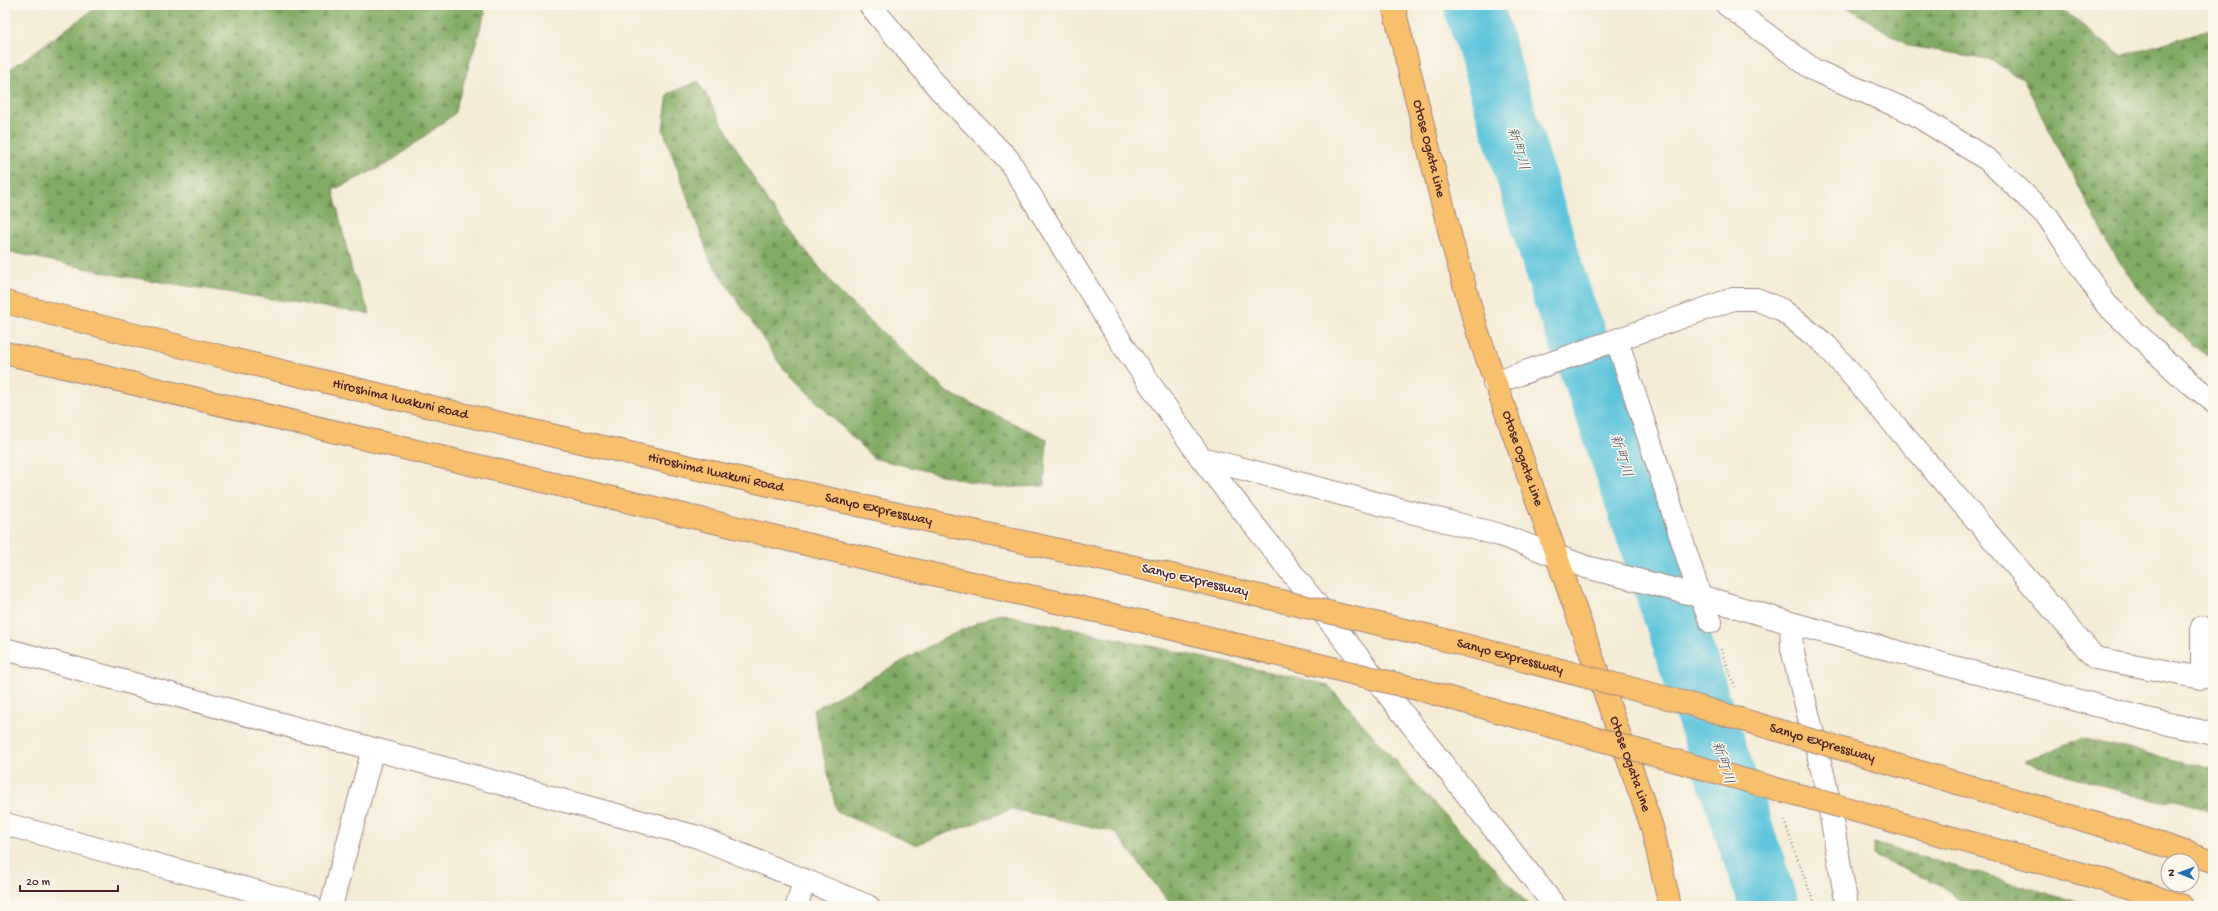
<svg xmlns="http://www.w3.org/2000/svg" width="2218" height="911" font-family="'Gochi Hand','Klee One',sans-serif">
	<style>
		.forest { fill: url(#forest-firs); stroke: #666648 }
		.lines { fill: none; stroke-linecap: round; stroke-linejoin: round }
		.river { stroke: #5fc5dc; stroke-width: 59 }
		.minor-casing { stroke: #9f8680; stroke-width: 24 }
		.major-casing { stroke: #9f8680; stroke-width: 24 }
		.highway-casing { stroke: #9f8680; stroke-width: 24 }
		.path { stroke: #9f8680; stroke-width: 2.5; stroke-dasharray: 1 3; stroke-linecap: butt }
		.minor { stroke: #fff; stroke-width: 22 }
		.major { stroke: #f8bf6c; stroke-width: 22 }
		.highway { stroke: #f8bf6c; stroke-width: 22 }
		.highway-bridge-casing { stroke: #9f8680; stroke-width: 24; stroke-linecap: butt }
		.highway-bridge { stroke: #f8bf6c; stroke-width: 22 }
		.labels { text-anchor: middle; dominant-baseline: central; stroke-width: 3; stroke-linejoin: round; paint-order: stroke }
		.street-label { font-size: 14px; fill: #4a1f2b; stroke: #fbf7ec }
		.water-label { font-size: 15px; font-style: italic; fill: #515969; stroke: #fbf7ec }
	</style>
	<defs>
		<pattern id="forest-firs" width="22" height="20" patternUnits="userSpaceOnUse"><rect width="22" height="20" fill="#82ac64"/><path d="M5 1l3.5 6h-7zM16 11l3.5 6h-7z" fill="#6c8b53"/></pattern>
	</defs>
	<rect width="100%" height="100%" fill="#fbf7ec"/>
	<filter id="ink" filterUnits="userSpaceOnUse"><feTurbulence type="fractalNoise" baseFrequency=".025" numOctaves="2"/><feDisplacementMap in="SourceGraphic" scale="8" xChannelSelector="R" yChannelSelector="G"/><feConvolveMatrix kernelMatrix="1 2 1 2 8 2 1 2 1" color-interpolation-filters="sRGB"/></filter>
	<filter id="wash" filterUnits="userSpaceOnUse"><feTurbulence type="fractalNoise" baseFrequency=".012" numOctaves="4" result="noise"/><feDisplacementMap in="SourceGraphic" scale="16" xChannelSelector="R" yChannelSelector="G"/><feGaussianBlur stdDeviation="0.9" result="paint"/><feColorMatrix in="noise" values="0 0 0 0 0 0 0 0 0 0 0 0 0 0 0 0 0 1.4 0 .05"/><feComposite in="paint" operator="in"/></filter>
	<g filter="url(#wash)">
		<rect width="100%" height="100%" fill="#f4ecd6"/>
		<path class="forest" d="M 100,5 L 483,5 L 485,13 L 454,114 L 389,163 L 333,190 L 352,271 L 370,314 L 122,276 L 5,251 L 5,73 Z
			M 1844,5 L 2057,5 L 2121,56 L 2213,28 L 2213,361 L 2157,314 L 2111,249 L 2023,79 L 1989,59 L 1909,46 Z
			M 698,81 L 768,203 L 839,292 L 947,392 L 1047,439 L 1044,486 L 995,488 L 873,458 L 782,367 L 710,260 L 663,129 L 668,94 Z
			M 999,613 L 1328,685 L 1424,793 L 1530,906 L 1172,906 L 1115,832 L 1012,809 L 915,845 L 837,812 L 813,710 L 947,637 Z
			M 2081,738 L 2213,769 L 2213,812 L 2177,800 L 2154,801 L 2024,762 Z
			M 1874,843 L 2091,906 L 1966,906 L 1943,886 L 1874,856 Z"/>
		<g class="lines">
			<path class="river" d="M 1473,5 L 1565,305 L 1603,406 L 1769,906"/>
		</g>
	</g>
	<g filter="url(#ink)">
		<g class="lines">
			<g class="minor-casing">
				<path id="minor" d="M 870,5 L 940,90 L 1008,159 L 1123,345 L 1201,458 L 1555,906
					M 1727,5 L 1814,70 L 1913,113 L 1988,160 L 2048,217 L 2106,304 L 2179,374 L 2213,401
					M 1617,340 L 1700,596 L 1711,622
					M 1494,383 L 1733,299 L 1756,299 L 1782,310 L 1826,345 L 2095,658 L 2202,678 L 2202,627
					M 1201,458 L 1500,535 L 1586,567 L 1700,596 L 1791,623 L 2147,719 L 2213,734
					M 1791,623 L 1792,649 L 1825,782 L 1847,906
					M 5,649 L 698,837 L 868,906
					M 5,824 L 311,906
					M 331,906 L 373,749
					M 797,906 L 804,880"/>
			</g>
			<g class="major-casing">
				<g id="major">
					<path id="s1" d="M 1393,5 L 1452,242 L 1478,333 L 1652,827 L 1670,906"/>
				</g>
			</g>
			<g class="highway-casing">
				<g id="highway">
					<path id="s2" d="M 5,302 C 389,401 776,487 1162,573"/>
					<path d="M 5,353 L 919,571 L 1149,623"/>
					<path d="M 2110,828 L 2213,861"/>
					<path d="M 2097,878 L 2182,906"/>
				</g>
			</g>
			<path class="path" d="M 1721,649 L 1735,687
				M 1784,821 L 1815,906"/>
			<use href="#minor" class="minor"/>
			<use href="#major" class="major"/>
			<use href="#highway" class="highway"/>
			<g class="highway-bridge-casing">
				<g id="highway-bridge">
					<path id="s3" d="M 1162,573 L 1430,636 L 1679,701 L 2110,828"/>
					<path d="M 1149,623 L 1421,690 L 2097,878"/>
				</g>
			</g>
			<use href="#highway-bridge" class="highway-bridge"/>
		</g>
	</g>
	<g class="labels">
		<g class="street-label">
			<text stroke="none"><textPath href="#s1" startOffset="148">Otose Ogata Line</textPath></text>
			<text stroke="none"><textPath href="#s2" startOffset="407">Hiroshima Iwakuni Road</textPath></text>
			<text stroke="none"><textPath href="#s1" startOffset="472">Otose Ogata Line</textPath></text>
			<text stroke="none"><textPath href="#s2" startOffset="731">Hiroshima Iwakuni Road</textPath></text>
			<text stroke="none"><textPath href="#s2" startOffset="898">Sanyo Expressway</textPath></text>
			<text transform="translate(1195 581) rotate(13)">Sanyo Expressway</text>
			<text stroke="none"><textPath href="#s3" startOffset="358">Sanyo Expressway</textPath></text>
			<text stroke="none"><textPath href="#s3" startOffset="682">Sanyo Expressway</textPath></text>
			<text stroke="none"><textPath href="#s1" startOffset="796">Otose Ogata Line</textPath></text>
		</g>
		<g class="water-label">
			<text transform="translate(1517 149) rotate(73)">新町川</text>
			<text transform="translate(1620 456) rotate(72)">新町川</text>
			<text transform="translate(1722 763) rotate(72)">新町川</text>
		</g>
	</g>
	<rect width="2218" height="911" fill="none" stroke="#fbf7ec" stroke-width="20"/>
	<g transform="translate(2180 873) rotate(271)"><circle r="19" fill="#fbf7ec" stroke="#b4a19f"/>
	<path d="M0-3L7 15L0 10L-7 15Z" fill="#1f6fb2"/>
	<text y="-6" font-size="11" font-weight="bold" text-anchor="middle" fill="#4a1f2b">N</text>
	</g>
	<path d="M20 885v6h98v-6" fill="none" stroke="#4a1f2b" stroke-width="2"/>
	<text x="26" y="885" font-size="12" fill="#4a1f2b" stroke="#fbf7ec" stroke-width="3" paint-order="stroke">20 m</text>
</svg>
